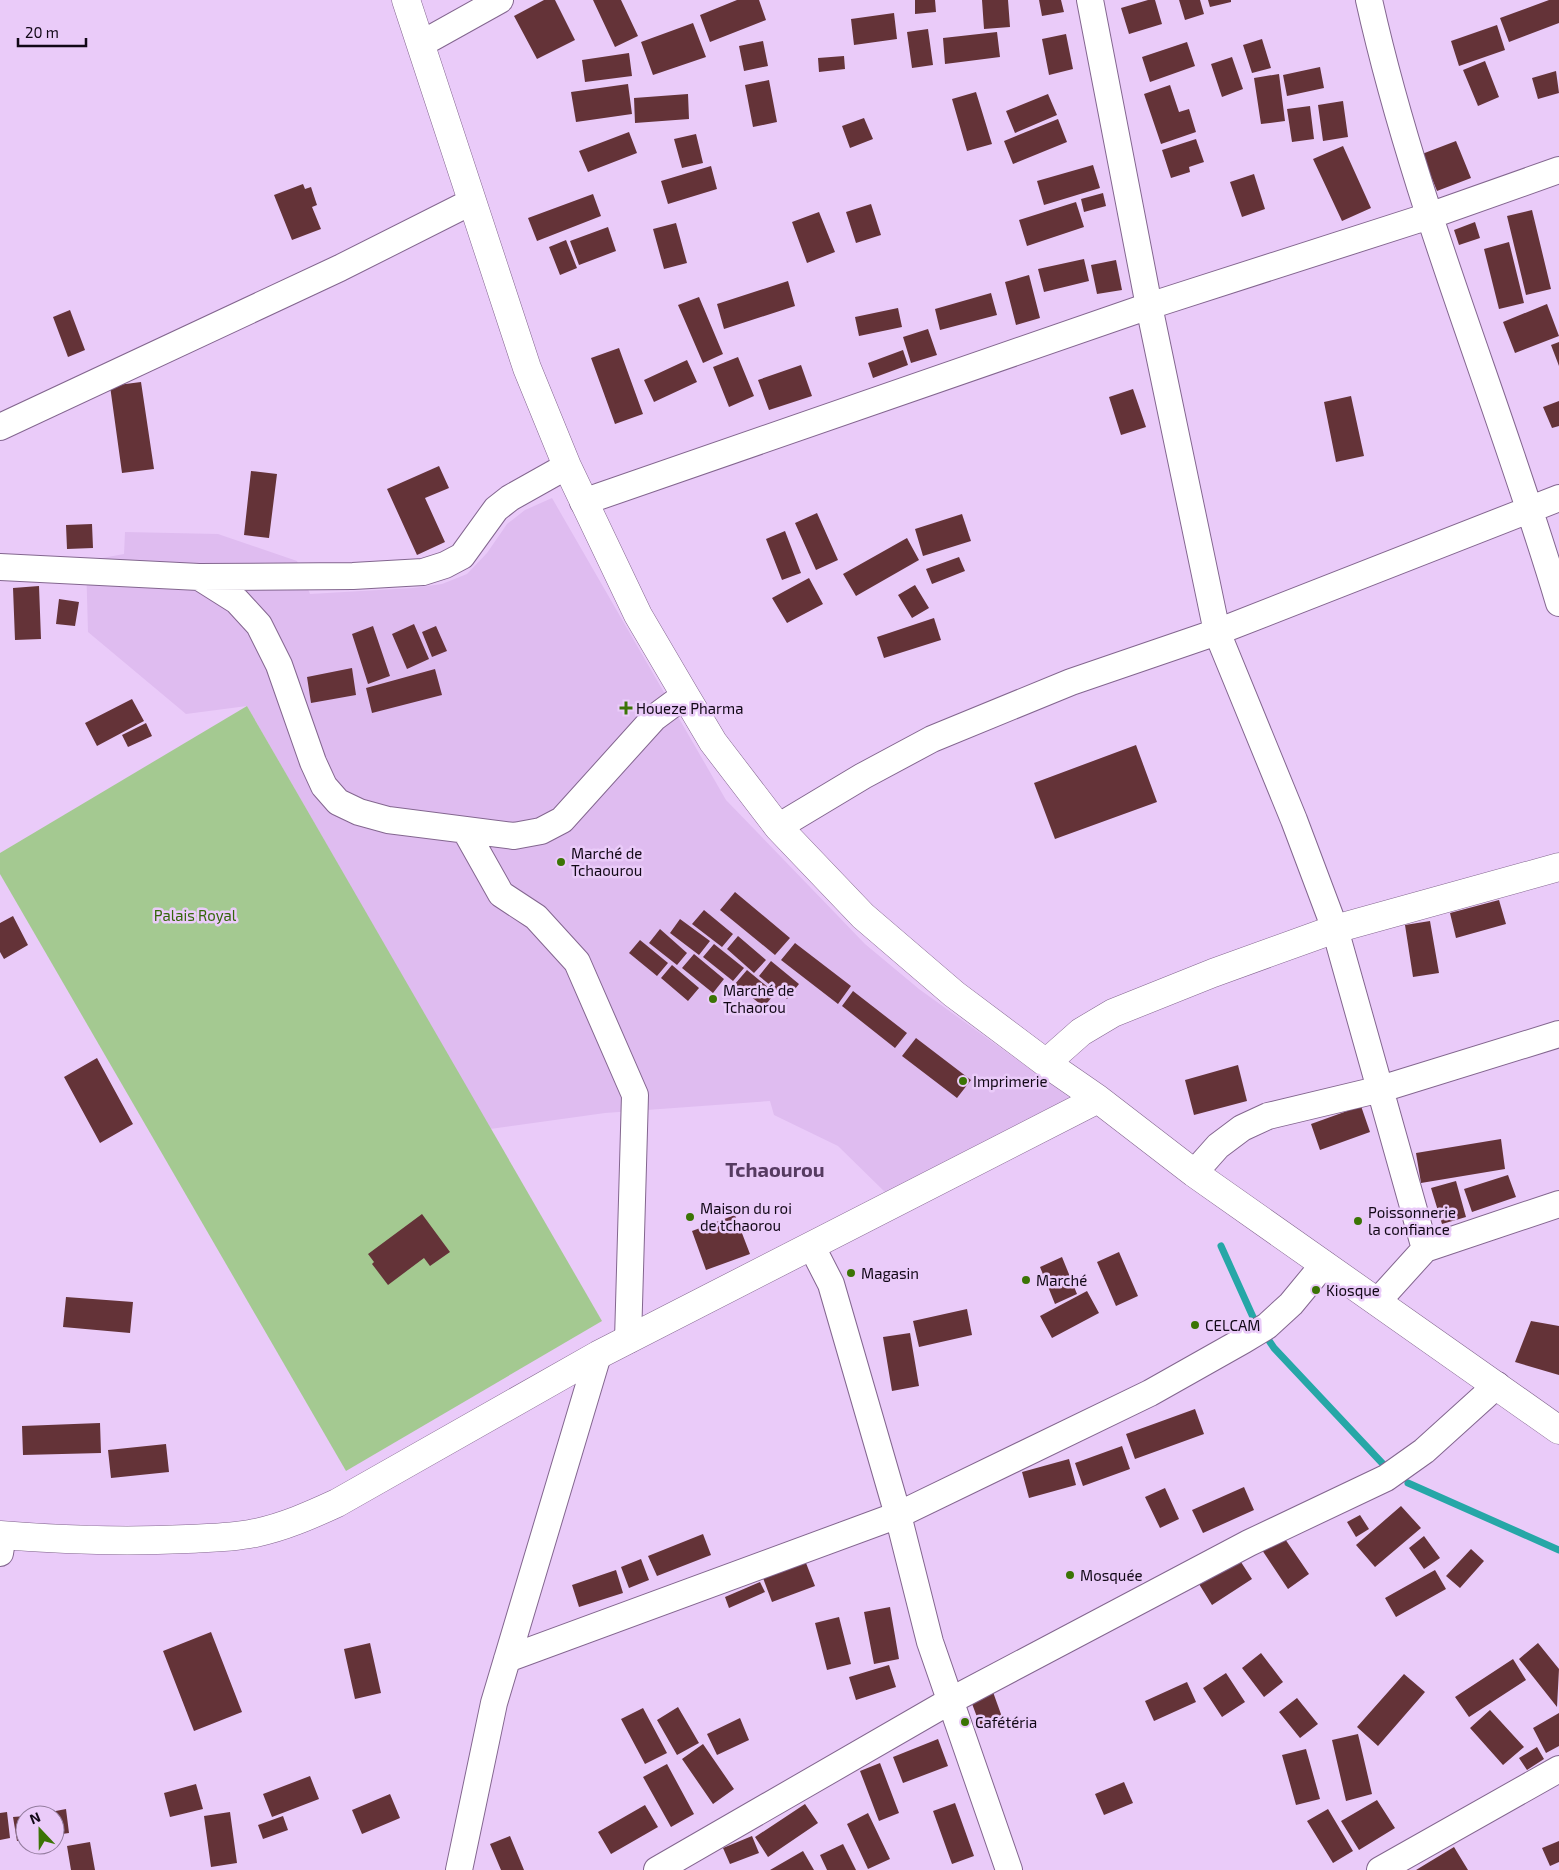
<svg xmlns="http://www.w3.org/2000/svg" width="1559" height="1870" font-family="'Exo 2',sans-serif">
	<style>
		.built { fill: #dfbcf0 }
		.green { fill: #a4c991 }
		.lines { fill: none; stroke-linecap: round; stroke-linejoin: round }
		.stream { stroke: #26a7a7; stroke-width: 7 }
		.building { fill: #643338 }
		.minor-casing { stroke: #83668f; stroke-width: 28 }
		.major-casing { stroke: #83668f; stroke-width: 29 }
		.minor { stroke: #fff; stroke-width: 26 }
		.major { stroke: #fff; stroke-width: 28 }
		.poi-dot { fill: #3b7405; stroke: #eacbf9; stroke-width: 2 }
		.labels { text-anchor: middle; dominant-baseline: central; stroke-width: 5; stroke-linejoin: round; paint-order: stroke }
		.poi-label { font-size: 15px; fill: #120817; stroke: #eacbf9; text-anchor: start }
		.park-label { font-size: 15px; fill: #346609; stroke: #eacbf9 }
		.district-label { font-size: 20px; font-weight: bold; fill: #563b61; stroke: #eacbf9 }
	</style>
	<rect width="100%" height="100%" fill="#eacbf9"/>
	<path class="built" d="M 552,498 L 726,800 L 865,944 L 919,989 L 1070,1098 L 888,1195 L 838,1146 L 774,1115 L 770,1101 L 605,1113 L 490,1129 L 247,706 L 186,714 L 88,632 L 86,561 L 124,554 L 125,532 L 218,534 L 297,561 L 310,594 L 413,588 L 442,584 L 467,574 L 487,553 L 507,524 L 525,510 Z"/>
	<path class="green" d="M 247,706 L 602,1321 L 346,1471 L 0,874 L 0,853 Z"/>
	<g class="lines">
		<path class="stream" d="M 1221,1246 L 1253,1317 L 1274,1348 L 1383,1464
			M 1408,1483 L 1559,1550"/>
	</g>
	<path class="building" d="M 544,0 L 555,0 L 575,40 L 537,59 L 514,16 Z
		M 593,0 L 621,0 L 638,36 L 615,47 Z
		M 737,0 L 759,0 L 766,20 L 710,42 L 700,15 Z
		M 915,0 L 935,0 L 936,12 L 915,14 Z
		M 982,0 L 1008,0 L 1010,27 L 984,29 Z
		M 1039,0 L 1061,0 L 1064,12 L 1042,16 Z
		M 1148,0 L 1155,0 L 1162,24 L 1129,34 L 1121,8 Z
		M 1179,0 L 1200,0 L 1204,14 L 1185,20 Z
		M 1208,0 L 1231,0 L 1231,2 L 1210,7 Z
		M 1549,0 L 1559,0 L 1559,23 L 1509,42 L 1500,18 Z
		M 894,13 L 897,39 L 854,45 L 851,19 Z
		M 693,23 L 706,57 L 653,75 L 641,42 Z
		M 1497,25 L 1505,50 L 1459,66 L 1451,41 Z
		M 928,29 L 933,65 L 912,68 L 907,32 Z
		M 997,32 L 1000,57 L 945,64 L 943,38 Z
		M 1066,34 L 1073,69 L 1049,75 L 1042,39 Z
		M 1262,39 L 1271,68 L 1252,73 L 1243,45 Z
		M 763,41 L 768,66 L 744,71 L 739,46 Z
		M 1187,42 L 1195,66 L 1150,82 L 1142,57 Z
		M 629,53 L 632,76 L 585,82 L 582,60 Z
		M 844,56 L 845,69 L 819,72 L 818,58 Z
		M 1232,57 L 1243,89 L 1222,97 L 1211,64 Z
		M 1485,61 L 1499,97 L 1478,106 L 1463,70 Z
		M 1320,67 L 1324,88 L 1287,96 L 1283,75 Z
		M 1556,71 L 1559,93 L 1538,99 L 1532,78 Z
		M 1279,74 L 1285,121 L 1261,124 L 1254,78 Z
		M 769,80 L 777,122 L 753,127 L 745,85 Z
		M 628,84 L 632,114 L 576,122 L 571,92 Z
		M 1170,85 L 1179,112 L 1189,109 L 1196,132 L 1161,144 L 1144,94 Z
		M 976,92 L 992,144 L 967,151 L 952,99 Z
		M 688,94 L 689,119 L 635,123 L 634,98 Z
		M 1048,94 L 1057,115 L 1015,133 L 1006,111 Z
		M 1343,101 L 1348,137 L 1323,141 L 1318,105 Z
		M 1310,106 L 1314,139 L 1292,142 L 1287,109 Z
		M 864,118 L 873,139 L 850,148 L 842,126 Z
		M 1058,119 L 1067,142 L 1013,164 L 1004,141 Z
		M 629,132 L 637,153 L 588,172 L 579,151 Z
		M 696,134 L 703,163 L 682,168 L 674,139 Z
		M 1196,139 L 1204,162 L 1189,167 L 1190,172 L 1171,178 L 1162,150 Z
		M 1456,141 L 1471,178 L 1437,191 L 1422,154 Z
		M 1343,146 L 1371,208 L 1342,221 L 1313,159 Z
		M 1093,165 L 1100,188 L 1044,205 L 1037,181 Z
		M 711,166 L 717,189 L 668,204 L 661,181 Z
		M 1254,174 L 1265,209 L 1242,217 L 1230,182 Z
		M 303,184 L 305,189 L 311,187 L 317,205 L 312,207 L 321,229 L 292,240 L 274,195 Z
		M 1103,193 L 1106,206 L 1084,212 L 1081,199 Z
		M 593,194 L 601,216 L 537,241 L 528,218 Z
		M 1076,202 L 1084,227 L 1027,246 L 1019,220 Z
		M 871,204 L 881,235 L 856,243 L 846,212 Z
		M 1532,210 L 1551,289 L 1526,295 L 1507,216 Z
		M 819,212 L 835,252 L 807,263 L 792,222 Z
		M 1475,222 L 1480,238 L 1459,245 L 1454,230 Z
		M 676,223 L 687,263 L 664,269 L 653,229 Z
		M 608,227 L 616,251 L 579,265 L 570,241 Z
		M 566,240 L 577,268 L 560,275 L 549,247 Z
		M 1509,242 L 1524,303 L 1499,309 L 1484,249 Z
		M 1084,259 L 1089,281 L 1044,292 L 1038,269 Z
		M 1116,260 L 1122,290 L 1097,294 L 1091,265 Z
		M 1029,275 L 1040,318 L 1016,325 L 1005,282 Z
		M 788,281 L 795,306 L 724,329 L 717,304 Z
		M 991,293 L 997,315 L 940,330 L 935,309 Z
		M 699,297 L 723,354 L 703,363 L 678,305 Z
		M 1547,304 L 1559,336 L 1515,353 L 1503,322 Z
		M 898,308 L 902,327 L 859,336 L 855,317 Z
		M 70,310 L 85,350 L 68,357 L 53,317 Z
		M 928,329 L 937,355 L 911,363 L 903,337 Z
		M 1559,342 L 1559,366 L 1551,345 Z
		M 619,348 L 643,414 L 615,424 L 591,358 Z
		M 903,350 L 908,365 L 873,378 L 868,363 Z
		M 738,357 L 754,396 L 729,407 L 713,367 Z
		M 687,360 L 697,382 L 654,402 L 644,380 Z
		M 801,365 L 812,396 L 769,410 L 758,380 Z
		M 141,382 L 154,469 L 122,473 L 110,386 Z
		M 1133,389 L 1146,427 L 1121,435 L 1109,397 Z
		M 1351,396 L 1364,456 L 1336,462 L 1324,402 Z
		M 1559,401 L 1559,426 L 1552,428 L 1543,407 Z
		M 439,466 L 449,488 L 425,498 L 445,542 L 417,555 L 387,489 Z
		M 251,471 L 277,474 L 269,538 L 244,535 Z
		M 817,513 L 838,560 L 816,570 L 795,523 Z
		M 962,514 L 971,541 L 923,556 L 915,529 Z
		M 92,524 L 93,548 L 67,549 L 66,525 Z
		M 785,531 L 801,573 L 782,580 L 766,539 Z
		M 907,538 L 919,560 L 856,596 L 843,574 Z
		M 959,557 L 965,571 L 932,584 L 926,569 Z
		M 809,578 L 823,604 L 787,623 L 772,598 Z
		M 915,585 L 929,608 L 912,618 L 898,595 Z
		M 39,586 L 41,639 L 15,640 L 13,588 Z
		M 59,599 L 79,602 L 75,626 L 56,624 Z
		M 934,618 L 941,640 L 884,658 L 877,637 Z
		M 414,624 L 429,659 L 407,669 L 392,634 Z
		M 373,626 L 390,676 L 368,684 L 352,634 Z
		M 436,626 L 447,651 L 432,657 L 422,632 Z
		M 352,668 L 356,695 L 311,703 L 307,677 Z
		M 435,669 L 442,695 L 372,713 L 366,688 Z
		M 132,699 L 144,721 L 97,746 L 85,723 Z
		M 146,723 L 152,736 L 128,747 L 122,735 Z
		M 1136,745 L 1157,802 L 1055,839 L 1034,783 Z
		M 735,892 L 790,938 L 775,955 L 720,910 Z
		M 1499,900 L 1506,924 L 1456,938 L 1450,913 Z
		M 704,910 L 733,934 L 722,947 L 692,924 Z
		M 13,916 L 28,945 L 4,959 L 0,952 L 0,923 Z
		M 680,919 L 710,941 L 699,955 L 670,933 Z
		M 1430,921 L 1439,973 L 1413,977 L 1405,925 Z
		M 660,929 L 687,953 L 677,965 L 649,943 Z
		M 738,936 L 766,960 L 754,973 L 727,949 Z
		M 640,940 L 668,963 L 657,976 L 629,953 Z
		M 795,943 L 851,986 L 838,1004 L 781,960 Z
		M 714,944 L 744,968 L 733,981 L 703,957 Z
		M 694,954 L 724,979 L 713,993 L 682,968 Z
		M 771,961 L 799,984 L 787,999 L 759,976 Z
		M 672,965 L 699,988 L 688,1001 L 661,978 Z
		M 747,970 L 775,993 L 764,1007 L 735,984 Z
		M 853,991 L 907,1033 L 895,1048 L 842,1006 Z
		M 916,1038 L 971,1080 L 957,1098 L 902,1056 Z
		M 97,1058 L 133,1124 L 100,1143 L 64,1077 Z
		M 1238,1065 L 1247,1101 L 1194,1115 L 1185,1080 Z
		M 1361,1106 L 1370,1132 L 1320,1150 L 1311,1124 Z
		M 1501,1139 L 1505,1169 L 1421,1183 L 1416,1153 Z
		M 1508,1175 L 1516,1197 L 1472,1212 L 1464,1189 Z
		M 1456,1181 L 1466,1217 L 1442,1224 L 1431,1188 Z
		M 422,1214 L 450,1252 L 430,1266 L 424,1258 L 388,1285 L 372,1264 L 374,1262 L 368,1254 Z
		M 735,1215 L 750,1254 L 706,1270 L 692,1231 Z
		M 1119,1252 L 1138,1296 L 1116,1306 L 1097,1262 Z
		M 1062,1257 L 1077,1294 L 1055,1304 L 1040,1267 Z
		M 1087,1291 L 1099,1313 L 1052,1338 L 1040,1316 Z
		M 66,1297 L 133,1302 L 130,1333 L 63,1327 Z
		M 967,1309 L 972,1335 L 919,1347 L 913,1321 Z
		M 1531,1321 L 1559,1326 L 1559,1375 L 1515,1362 Z
		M 910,1333 L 919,1386 L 892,1391 L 883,1337 Z
		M 1195,1409 L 1204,1434 L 1135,1459 L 1126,1434 Z
		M 100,1423 L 101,1453 L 23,1455 L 22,1426 Z
		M 166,1444 L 169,1472 L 111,1478 L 108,1450 Z
		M 1122,1446 L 1130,1469 L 1083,1486 L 1075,1463 Z
		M 1069,1459 L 1076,1485 L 1029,1498 L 1022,1472 Z
		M 1244,1487 L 1254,1510 L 1203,1533 L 1192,1510 Z
		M 1165,1488 L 1179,1519 L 1160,1528 L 1145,1497 Z
		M 1401,1506 L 1421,1528 L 1375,1567 L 1356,1545 Z
		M 1360,1515 L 1369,1529 L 1356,1537 L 1347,1522 Z
		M 703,1534 L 711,1555 L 657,1576 L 648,1556 Z
		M 1283,1536 L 1309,1574 L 1288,1589 L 1262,1550 Z
		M 1424,1536 L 1440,1558 L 1424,1569 L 1409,1548 Z
		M 1471,1549 L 1484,1561 L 1460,1588 L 1446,1576 Z
		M 641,1559 L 649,1580 L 629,1588 L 621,1567 Z
		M 1239,1559 L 1252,1579 L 1212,1605 L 1199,1584 Z
		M 806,1563 L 815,1586 L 772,1602 L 763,1578 Z
		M 616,1570 L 623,1593 L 579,1607 L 572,1585 Z
		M 1435,1570 L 1446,1589 L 1396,1617 L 1385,1598 Z
		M 760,1582 L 765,1592 L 729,1608 L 725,1597 Z
		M 890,1607 L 899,1659 L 874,1664 L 864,1612 Z
		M 839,1617 L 851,1664 L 827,1670 L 815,1623 Z
		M 211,1632 L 242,1712 L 194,1731 L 163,1651 Z
		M 370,1643 L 381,1693 L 355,1699 L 344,1649 Z
		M 1538,1643 L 1559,1669 L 1557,1707 L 1519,1659 Z
		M 1261,1653 L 1283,1682 L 1264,1697 L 1242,1668 Z
		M 1513,1659 L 1526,1680 L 1469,1717 L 1455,1697 Z
		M 889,1665 L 896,1687 L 856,1700 L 849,1677 Z
		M 1226,1673 L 1245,1702 L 1222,1717 L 1203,1688 Z
		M 1404,1674 L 1425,1692 L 1378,1746 L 1357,1727 Z
		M 1187,1682 L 1196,1702 L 1154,1721 L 1145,1701 Z
		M 993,1692 L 1002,1717 L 980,1725 L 971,1701 Z
		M 1297,1698 L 1318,1724 L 1300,1738 L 1279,1712 Z
		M 678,1707 L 699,1743 L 677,1755 L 657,1720 Z
		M 643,1708 L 667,1753 L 645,1764 L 621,1719 Z
		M 1490,1710 L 1524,1747 L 1503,1765 L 1470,1728 Z
		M 1559,1713 L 1559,1746 L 1546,1753 L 1533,1728 Z
		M 740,1718 L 749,1740 L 717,1755 L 707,1734 Z
		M 1358,1734 L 1372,1794 L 1346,1801 L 1332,1740 Z
		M 938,1739 L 948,1766 L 903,1783 L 893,1757 Z
		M 703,1744 L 734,1789 L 713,1804 L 682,1759 Z
		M 1537,1747 L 1544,1759 L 1527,1770 L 1519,1758 Z
		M 1306,1749 L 1320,1799 L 1296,1805 L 1282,1755 Z
		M 880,1763 L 899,1813 L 879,1821 L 860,1771 Z
		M 667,1764 L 694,1814 L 671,1827 L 643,1777 Z
		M 310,1776 L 319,1799 L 272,1817 L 263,1794 Z
		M 1124,1782 L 1133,1803 L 1104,1815 L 1095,1794 Z
		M 196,1784 L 203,1809 L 170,1817 L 164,1793 Z
		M 390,1794 L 400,1818 L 362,1834 L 352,1810 Z
		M 1377,1800 L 1395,1828 L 1359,1850 L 1341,1821 Z
		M 955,1803 L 974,1856 L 952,1864 L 933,1811 Z
		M 805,1804 L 818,1823 L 768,1857 L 755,1837 Z
		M 645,1805 L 658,1827 L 611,1854 L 598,1832 Z
		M 66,1809 L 69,1833 L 55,1835 L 55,1815 L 35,1815 Z
		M 1328,1809 L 1353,1851 L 1333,1863 L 1307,1821 Z
		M 7,1812 L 10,1838 L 0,1840 L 0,1813 Z
		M 230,1812 L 237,1863 L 211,1867 L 204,1816 Z
		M 868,1813 L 890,1859 L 868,1869 L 847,1824 Z
		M 25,1816 L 25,1840 L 17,1841 L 13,1817 Z
		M 283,1816 L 288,1830 L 263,1839 L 258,1825 Z
		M 510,1836 L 524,1870 L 501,1870 L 490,1844 Z
		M 752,1836 L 759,1853 L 730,1864 L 723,1848 Z
		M 1559,1841 L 1559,1862 L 1550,1866 L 1542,1848 Z
		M 90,1842 L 95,1870 L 71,1870 L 67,1846 Z
		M 843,1844 L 856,1870 L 827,1870 L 820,1855 Z
		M 1454,1847 L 1468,1870 L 1416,1870 Z
		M 803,1851 L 814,1870 L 770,1870 Z"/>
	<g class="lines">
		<g class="minor-casing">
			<path id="minor" d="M 1090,0 L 1149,306 L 1217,632 L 1294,820 L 1335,929 L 1425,1249 L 1377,1302
				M 1369,0 C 1415,206 1499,401 1559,603
				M 421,44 L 500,0
				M 0,427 L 340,268 L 471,202
				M 583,502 L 1149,306 L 1429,216 L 1559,170
				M 0,567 L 199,577 L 353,576 L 423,572 L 445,565 L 462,556 L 496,509 L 510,498 L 567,466
				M 199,577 L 237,601 L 259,625 L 279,665 L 313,762 L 324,786 L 338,802 L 359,812 L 388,820 L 514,836 L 541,831 L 562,820 L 654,718 L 685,695
				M 778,827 L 863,776 L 932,739 L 1071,682 L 1217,632 L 1559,498
				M 465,830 L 501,894 L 536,917 L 577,962 L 635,1095 L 628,1340
				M 1194,1173 L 1218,1146 L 1242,1128 L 1268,1116 L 1381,1089 L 1559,1034
				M 812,1247 L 831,1284 L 898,1515 L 930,1642 L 1009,1870
				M 1425,1249 L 1559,1204
				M 0,1553 L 3,1535
				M 507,1659 L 898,1515 L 1150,1393 L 1244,1340 L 1267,1326 L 1291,1304 L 1324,1264
				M 459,1870 L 494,1703 L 598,1355
				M 657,1870 L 950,1701 L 1249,1543 L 1386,1478 L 1424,1451 L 1497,1385
				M 1380,1870 L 1559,1769"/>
		</g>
		<g class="major-casing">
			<path id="major" d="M 406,0 L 527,368 L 567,466 L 638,615 L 685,695 L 713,742 L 778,827 L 863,916 L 954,994 L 1046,1063 L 1098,1099 L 1194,1173 L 1559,1430
				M 1046,1063 L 1081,1032 L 1113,1013 L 1213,973 L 1335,929 L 1559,867
				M 0,1535 C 62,1540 124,1542 187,1539 C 210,1538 233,1538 255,1533 C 284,1527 311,1515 337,1503 L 598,1355 L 1098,1099"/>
		</g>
		<use href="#minor" class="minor"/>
		<use href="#major" class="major"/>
	</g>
	<g class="poi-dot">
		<path d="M623.5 700.5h5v5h5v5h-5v5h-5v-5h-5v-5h5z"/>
		<circle cx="561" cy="862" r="5"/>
		<circle cx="713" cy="999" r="5"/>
		<circle cx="963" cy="1081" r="5"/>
		<circle cx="690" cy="1217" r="5"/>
		<circle cx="1358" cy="1221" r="5"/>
		<circle cx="851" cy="1273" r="5"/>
		<circle cx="1026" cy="1280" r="5"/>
		<circle cx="1316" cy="1290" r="5"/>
		<circle cx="1195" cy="1325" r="5"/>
		<circle cx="1070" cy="1575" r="5"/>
		<circle cx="965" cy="1722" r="5"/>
	</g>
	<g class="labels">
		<g class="poi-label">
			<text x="636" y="708">Houeze Pharma</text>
			<text x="571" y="853">Marché de<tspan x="571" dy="17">Tchaourou</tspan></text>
			<text x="723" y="990">Marché de<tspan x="723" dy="17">Tchaorou</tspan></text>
			<text x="973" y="1081">Imprimerie</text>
			<text x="700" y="1208">Maison du roi<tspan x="700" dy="17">de tchaorou</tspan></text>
			<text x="1368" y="1212">Poissonnerie<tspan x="1368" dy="17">la confiance</tspan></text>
			<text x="861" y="1273">Magasin</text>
			<text x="1036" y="1280">Marché</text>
			<text x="1326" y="1290">Kiosque</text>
			<text x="1205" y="1325">CELCAM</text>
			<text x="1080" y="1575">Mosquée</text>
			<text x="975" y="1722">Cafétéria</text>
		</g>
		<g class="park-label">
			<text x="195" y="915">Palais Royal</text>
		</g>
		<g class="district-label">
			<text x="775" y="1169">Tchaourou</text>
		</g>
	</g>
	<g transform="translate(40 1830) rotate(338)"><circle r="24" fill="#eacbf9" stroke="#947d9f"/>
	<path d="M0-4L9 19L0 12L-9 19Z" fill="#3b7405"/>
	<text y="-8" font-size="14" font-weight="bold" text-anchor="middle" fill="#120817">N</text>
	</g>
	<path d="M18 38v8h68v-8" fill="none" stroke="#120817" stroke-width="2.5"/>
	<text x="25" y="38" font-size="15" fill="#120817" stroke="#eacbf9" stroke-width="4" paint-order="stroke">20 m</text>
</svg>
